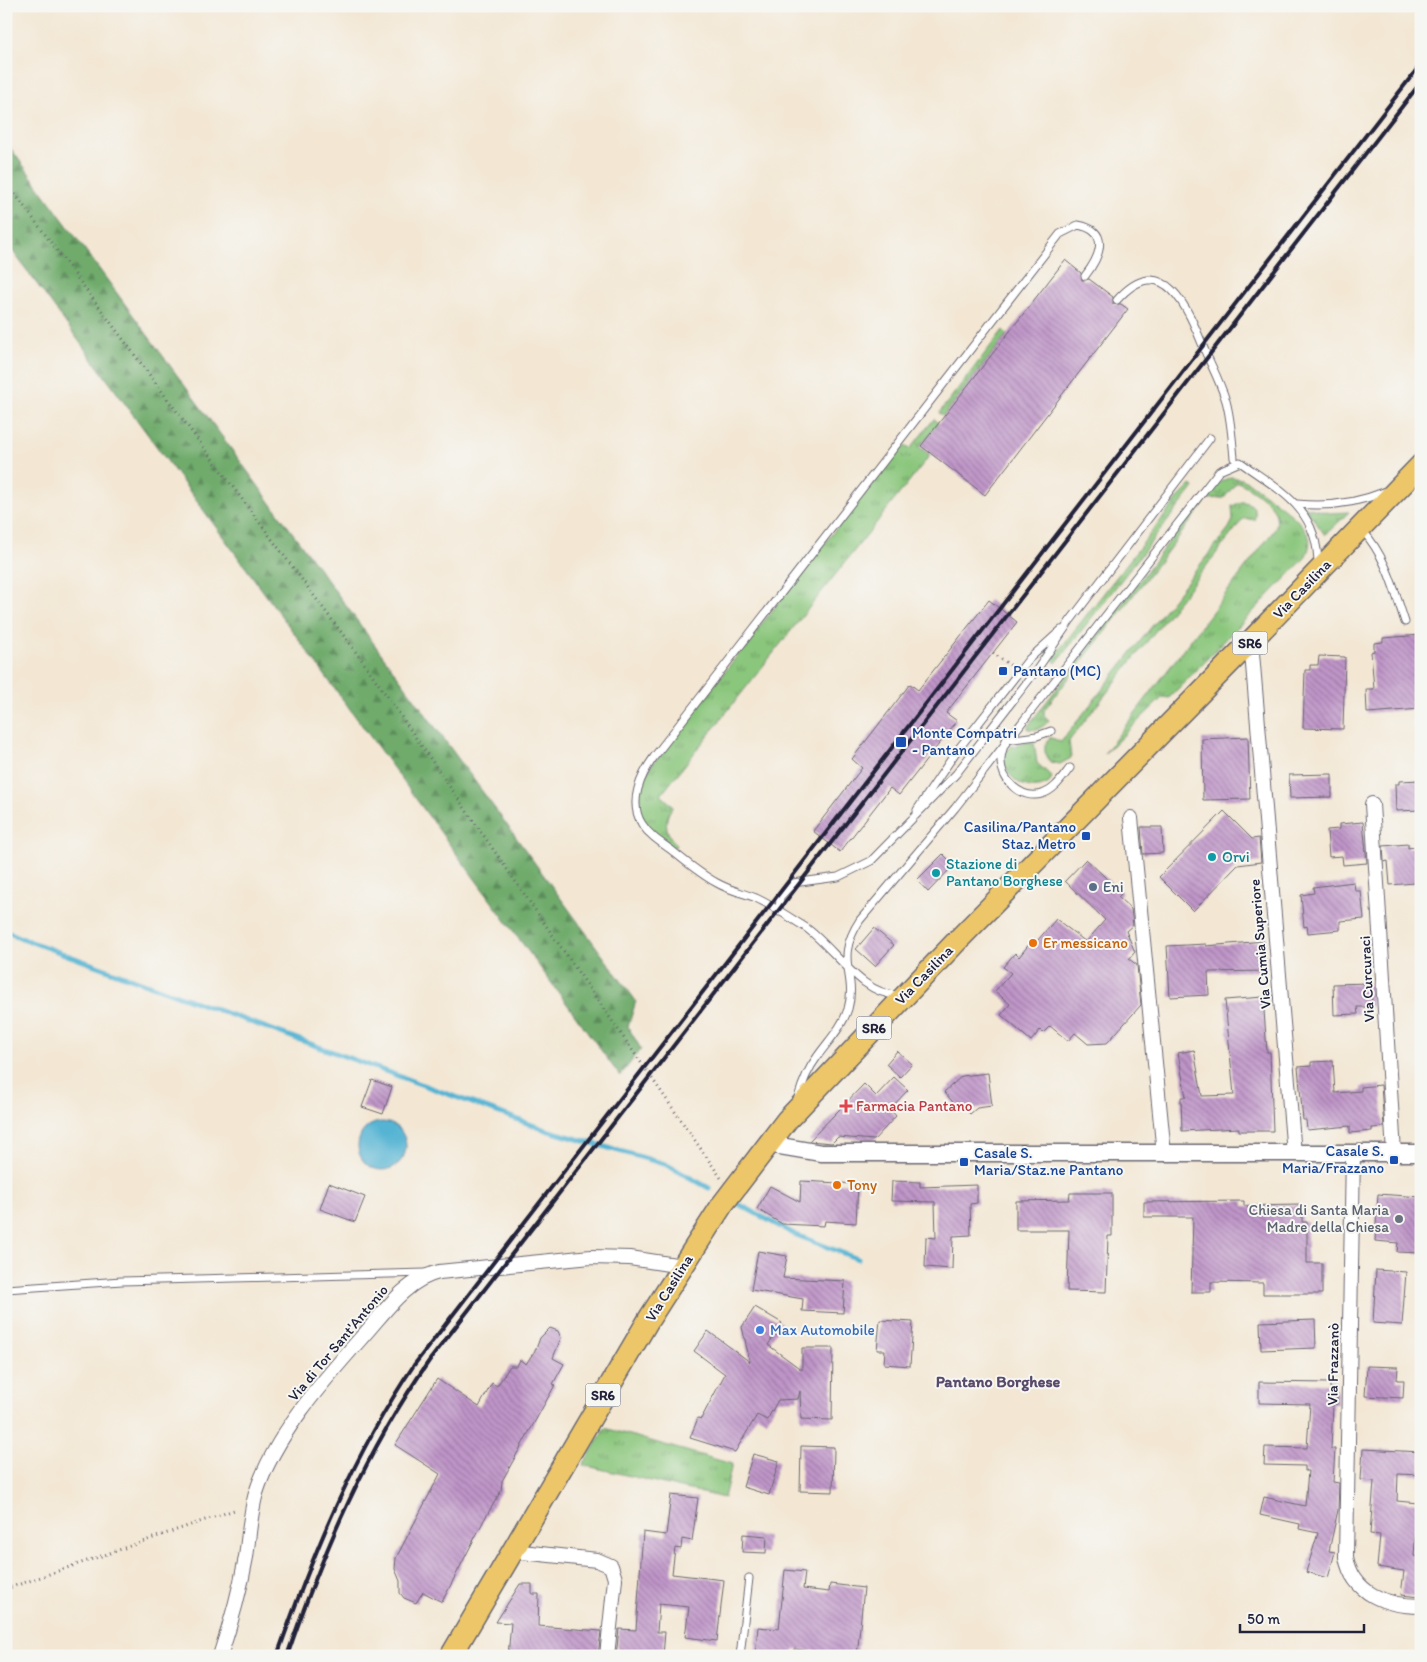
<svg xmlns="http://www.w3.org/2000/svg" width="1427" height="1662" font-family="Itim,sans-serif">
	<style>
		.grass { fill: url(#grass-tufts); stroke: #56745c }
		.forest { fill: url(#forest-firs); stroke: #486654 }
		.water { fill: #55b4d3; stroke: #3c6b87 }
		.lines { fill: none; stroke-linecap: round; stroke-linejoin: round }
		.stream { stroke: #55b4d3; stroke-width: 5 }
		.building { fill: url(#building-back-hatch) }
		.service-casing { stroke: #6b6771; stroke-width: 9 }
		.minor-casing { stroke: #6b6771; stroke-width: 16 }
		.tertiary-casing { stroke: #6b6771; stroke-width: 19 }
		.primary-casing { stroke: #6b6771; stroke-width: 24 }
		.path { stroke: #6b6771; stroke-width: 3; stroke-dasharray: 1 4; stroke-linecap: butt }
		.service { stroke: #fff; stroke-width: 7 }
		.minor { stroke: #fff; stroke-width: 14 }
		.tertiary { stroke: #fff; stroke-width: 16 }
		.primary { stroke: #ecc669; stroke-width: 21 }
		.rail { stroke: #22223b; stroke-width: 4 }
		.transit-dot { fill: #1a4fb4; stroke: #f6f6f2; stroke-width: 2 }
		.culture-dot { fill: #0f9aa8; stroke: #f6f6f2; stroke-width: 2 }
		.service-dot { fill: #5c6f8a; stroke: #f6f6f2; stroke-width: 2 }
		.food-dot { fill: #e8710a; stroke: #f6f6f2; stroke-width: 2 }
		.health-dot { fill: #e0444e; stroke: #f6f6f2; stroke-width: 2 }
		.worship-dot { fill: #6b7280; stroke: #f6f6f2; stroke-width: 2 }
		.shop-dot { fill: #3f7fe0; stroke: #f6f6f2; stroke-width: 2 }
		.labels { text-anchor: middle; dominant-baseline: central; stroke-width: 4; stroke-linejoin: round; paint-order: stroke }
		.shield { fill: #f6f6f2; stroke: #626272; stroke-width: 1 }
		.shield-label { font-size: 14px; font-weight: bold; fill: #22223b }
		.street-label { font-size: 15px; fill: #22223b; stroke: #f6f6f2 }
		.transit-label { font-size: 15px; fill: #164399; stroke: #f6f6f2; text-anchor: start }
		.culture-label { font-size: 15px; fill: #0d838f; stroke: #f6f6f2; text-anchor: start }
		.service-label { font-size: 15px; fill: #4e5e75; stroke: #f6f6f2; text-anchor: start }
		.food-label { font-size: 15px; fill: #c56008; stroke: #f6f6f2; text-anchor: start }
		.health-label { font-size: 15px; fill: #be3a42; stroke: #f6f6f2; text-anchor: start }
		.worship-label { font-size: 15px; fill: #5b616d; stroke: #f6f6f2; text-anchor: end }
		.shop-label { font-size: 15px; fill: #366cbe; stroke: #f6f6f2; text-anchor: start }
		.neighbourhood-label { font-size: 16px; font-weight: bold; fill: #594a6c; stroke: #f6f6f2 }
	</style>
	<defs>
		<pattern id="grass-tufts" width="24" height="20" patternUnits="userSpaceOnUse" patternTransform="scale(1.25)"><rect width="24" height="20" fill="#8ac67c"/><path d="M3 7l-1-3M5 7V3M7 7l1-3M15 17l-1-3M17 17v-4M19 17l1-3" fill="none" stroke="#70a067"/></pattern>
		<pattern id="forest-firs" width="22" height="20" patternUnits="userSpaceOnUse" patternTransform="scale(1.25)"><rect width="22" height="20" fill="#6fab6c"/><path d="M5 1l3.5 6h-7zM16 11l3.5 6h-7z" fill="#5b8b5a"/></pattern>
		<pattern id="building-back-hatch" width="6" height="6" patternUnits="userSpaceOnUse" patternTransform="scale(1.25)"><rect width="6" height="6" fill="#bf95c8"/><path d="M-1 5l2 2M0 0l6 6M5-1l2 2" fill="none" stroke="#9b79a4"/></pattern>
	</defs>
	<rect width="100%" height="100%" fill="#f6f6f2"/>
	<filter id="ink" filterUnits="userSpaceOnUse"><feTurbulence type="fractalNoise" baseFrequency=".02" numOctaves="2"/><feDisplacementMap in="SourceGraphic" scale="10" xChannelSelector="R" yChannelSelector="G"/><feConvolveMatrix kernelMatrix="1 2 1 2 8 2 1 2 1" color-interpolation-filters="sRGB"/></filter>
	<filter id="wash" filterUnits="userSpaceOnUse"><feTurbulence type="fractalNoise" baseFrequency=".0096" numOctaves="4" result="noise"/><feDisplacementMap in="SourceGraphic" scale="20" xChannelSelector="R" yChannelSelector="G"/><feGaussianBlur stdDeviation="1.12" result="paint"/><feColorMatrix in="noise" values="0 0 0 0 0 0 0 0 0 0 0 0 0 0 0 0 0 1.4 0 .05"/><feComposite in="paint" operator="in"/></filter>
	<g filter="url(#wash)">
		<rect width="100%" height="100%" fill="#f3e7d4"/>
		<path class="grass" d="M 1003,330 L 1007,334 L 943,416 L 939,413 Z
			M 934,419 L 938,423 L 919,447 L 930,455 L 661,795 L 673,806 C 663,820 665,832 676,845 L 674,848 C 659,838 638,825 638,804 C 638,795 643,783 645,774 L 902,444 L 910,449 Z
			M 1230,477 L 1242,479 L 1248,482 C 1264,495 1303,518 1309,537 C 1311,545 1308,552 1304,559 L 1169,698 L 1163,697 L 1104,754 L 1275,529 C 1277,523 1277,518 1275,512 C 1272,503 1246,484 1237,482 L 1224,498 L 1208,499 L 1044,710 L 1044,716 L 1049,720 C 1044,727 1037,731 1028,729 L 1028,726 L 1201,500 L 1220,482 Z
			M 1191,485 L 1194,487 L 1192,490 L 1056,663 L 1052,659 L 1180,496 Z
			M 1241,502 C 1252,502 1258,509 1254,520 L 1244,518 L 1069,741 L 1071,758 L 1060,764 L 1050,762 L 1045,752 L 1045,745 L 1050,737 L 1061,742 L 1229,528 L 1233,520 L 1232,506 Z
			M 1305,507 L 1330,513 L 1349,512 L 1325,535 Z
			M 1030,742 L 1034,743 L 1037,763 L 1052,777 L 1049,783 C 1021,800 990,761 1011,747 C 1016,744 1025,743 1030,742 Z
			M 605,1428 L 732,1464 L 724,1498 L 583,1465 Z"/>
		<path class="forest" d="M 6,142 L 636,1001 L 628,1027 L 641,1049 L 620,1076 L 6,242 Z"/>
		<path class="water" d="M358 1146a24 24 0 1 1 48 0a24 24 0 1 1-48 0Z"/>
		<g class="lines">
			<path class="stream" d="M 6,931 L 26,940 L 546,1130 L 665,1164 L 709,1188
				M 735,1202 L 794,1234 L 858,1259"/>
		</g>
		<g id="blocks">
			<path class="building" d="M 1065,260 L 1081,273 L 1082,280 L 1089,279 L 1113,297 L 1113,304 L 1121,304 L 1128,309 L 985,495 L 921,446 Z
				M 989,600 L 1017,622 L 946,713 L 957,721 L 899,795 L 890,788 L 840,852 L 813,831 L 862,768 L 852,759 L 910,684 L 918,690 Z
				M 1421,635 L 1421,709 L 1367,713 L 1366,689 L 1374,689 L 1371,652 L 1374,651 L 1374,643 L 1383,642 L 1383,638 Z
				M 1319,656 L 1345,657 L 1343,729 L 1303,728 L 1305,670 L 1310,670 L 1310,665 L 1318,665 Z
				M 1248,737 L 1250,799 L 1203,800 L 1202,739 Z
				M 1332,774 L 1332,797 L 1290,798 L 1289,775 Z
				M 1421,780 L 1421,810 L 1396,811 L 1395,784 L 1399,784 L 1399,781 Z
				M 1224,811 L 1252,839 L 1259,838 L 1261,862 L 1238,865 L 1193,911 L 1159,877 Z
				M 1363,822 L 1367,863 L 1343,865 L 1342,856 L 1329,857 L 1327,830 L 1339,829 L 1339,824 Z
				M 1141,827 L 1162,827 L 1163,853 L 1143,854 Z
				M 1408,844 L 1408,848 L 1421,846 L 1421,878 L 1415,879 L 1415,883 L 1390,885 L 1388,861 L 1384,862 L 1383,846 Z
				M 943,854 L 954,865 L 928,892 L 917,880 Z
				M 1086,859 L 1122,893 L 1118,897 L 1131,909 L 1133,925 L 1126,931 L 1135,952 L 1129,959 L 1137,965 L 1141,1005 L 1107,1043 L 1088,1044 L 1075,1033 L 1068,1041 L 1050,1026 L 1043,1033 L 1040,1030 L 1031,1041 L 1001,1015 L 1010,1004 L 995,991 L 1011,973 L 1003,967 L 1015,953 L 1019,957 L 1034,938 L 1037,941 L 1056,919 L 1086,942 L 1105,920 L 1065,881 Z
				M 1354,882 L 1355,891 L 1361,891 L 1364,919 L 1340,921 L 1340,930 L 1308,933 L 1307,926 L 1304,927 L 1301,895 L 1314,893 L 1313,887 Z
				M 874,928 L 894,945 L 875,966 L 856,949 Z
				M 1264,941 L 1266,971 L 1208,972 L 1209,995 L 1170,997 L 1167,946 L 1206,944 L 1206,946 Z
				M 1371,983 L 1372,1007 L 1357,1007 L 1358,1014 L 1334,1015 L 1333,984 Z
				M 1263,997 L 1267,1052 L 1270,1052 L 1273,1131 L 1239,1131 L 1239,1128 L 1182,1131 L 1181,1097 L 1186,1097 L 1178,1053 L 1194,1050 L 1202,1096 L 1234,1095 L 1225,1000 Z
				M 897,1051 L 912,1064 L 900,1077 L 886,1064 Z
				M 1333,1061 L 1335,1093 L 1361,1091 L 1361,1087 L 1381,1085 L 1384,1127 L 1372,1128 L 1372,1131 L 1350,1133 L 1350,1126 L 1307,1130 L 1306,1120 L 1303,1120 L 1298,1067 L 1311,1066 L 1311,1062 Z
				M 988,1073 L 992,1106 L 977,1108 L 970,1114 L 963,1106 L 959,1109 L 944,1092 L 962,1076 Z
				M 894,1077 L 908,1090 L 890,1109 L 896,1116 L 874,1140 L 838,1137 L 832,1143 L 809,1141 L 864,1084 L 876,1096 Z
				M 372,1080 L 392,1087 L 383,1114 L 362,1107 Z
				M 801,1181 L 858,1184 L 856,1223 L 825,1221 L 824,1226 L 782,1224 L 757,1209 L 770,1186 L 800,1202 Z
				M 892,1181 L 920,1182 L 920,1187 L 977,1185 L 977,1203 L 970,1204 L 971,1235 L 953,1236 L 952,1269 L 925,1267 L 926,1237 L 936,1238 L 935,1202 L 891,1201 Z
				M 329,1183 L 365,1197 L 355,1222 L 320,1209 Z
				M 1070,1193 L 1112,1193 L 1112,1236 L 1108,1236 L 1106,1292 L 1067,1291 L 1069,1230 L 1016,1230 L 1016,1201 L 1069,1200 Z
				M 1378,1194 L 1421,1197 L 1421,1253 L 1397,1252 L 1398,1243 L 1375,1241 Z
				M 1244,1201 L 1244,1206 L 1302,1205 L 1302,1222 L 1307,1222 L 1307,1263 L 1322,1263 L 1322,1294 L 1263,1294 L 1263,1283 L 1211,1282 L 1211,1292 L 1191,1292 L 1193,1217 L 1144,1217 L 1144,1202 Z
				M 758,1251 L 787,1256 L 783,1278 L 845,1281 L 843,1313 L 802,1311 L 803,1299 L 751,1290 Z
				M 1376,1270 L 1406,1272 L 1402,1325 L 1373,1323 Z
				M 755,1307 L 782,1323 L 768,1345 L 802,1370 L 802,1348 L 833,1348 L 832,1420 L 801,1419 L 800,1391 L 798,1399 L 778,1400 L 767,1420 L 757,1415 L 735,1452 L 690,1438 L 698,1418 L 701,1419 L 725,1374 L 694,1351 L 708,1331 L 750,1362 L 742,1327 Z
				M 880,1320 L 913,1322 L 910,1366 L 884,1364 L 885,1350 L 877,1350 Z
				M 1315,1320 L 1316,1348 L 1261,1350 L 1260,1322 Z
				M 550,1328 L 558,1331 L 561,1338 L 553,1358 L 564,1364 L 553,1384 L 555,1385 L 502,1481 L 501,1491 L 484,1520 L 442,1602 L 423,1592 L 416,1603 L 404,1598 L 400,1593 L 400,1581 L 395,1569 L 396,1558 L 440,1474 L 395,1445 L 437,1379 L 479,1407 L 492,1383 L 497,1386 L 510,1366 L 517,1366 L 520,1360 L 526,1364 L 536,1349 L 540,1338 Z
				M 1367,1366 L 1398,1367 L 1397,1380 L 1404,1380 L 1403,1398 L 1365,1396 Z
				M 1259,1382 L 1330,1383 L 1330,1388 L 1337,1388 L 1337,1404 L 1333,1404 L 1331,1449 L 1335,1449 L 1333,1482 L 1339,1483 L 1338,1510 L 1329,1551 L 1335,1552 L 1328,1578 L 1306,1572 L 1318,1533 L 1299,1529 L 1300,1524 L 1260,1515 L 1264,1497 L 1305,1506 L 1308,1471 L 1305,1471 L 1305,1466 L 1264,1465 L 1265,1447 L 1307,1448 L 1310,1404 L 1259,1403 Z
				M 801,1446 L 834,1447 L 833,1492 L 800,1491 Z
				M 1363,1449 L 1421,1452 L 1421,1475 L 1398,1474 L 1397,1501 L 1418,1503 L 1414,1556 L 1421,1557 L 1421,1597 L 1401,1595 L 1404,1571 L 1377,1567 L 1380,1535 L 1370,1534 L 1374,1481 L 1361,1480 Z
				M 753,1454 L 779,1461 L 769,1495 L 743,1487 Z
				M 671,1495 L 698,1498 L 692,1541 L 682,1539 L 681,1549 L 675,1548 L 672,1574 L 724,1580 L 717,1641 L 685,1637 L 689,1607 L 659,1604 L 657,1632 L 665,1632 L 663,1656 L 616,1656 L 619,1629 L 636,1630 L 643,1532 L 666,1535 Z
				M 743,1534 L 767,1536 L 766,1553 L 742,1552 Z
				M 785,1570 L 805,1572 L 803,1589 L 829,1592 L 830,1584 L 864,1588 L 857,1656 L 794,1649 L 793,1656 L 755,1656 L 758,1627 L 779,1629 Z
				M 520,1584 L 532,1584 L 532,1594 L 539,1594 L 538,1626 L 601,1631 L 598,1656 L 508,1656 L 511,1623 L 496,1622 Z"/>
		</g>
	</g>
	<g filter="url(#ink)">
		<use href="#blocks" fill-opacity="0" stroke="#6b6771" stroke-width="1"/>
		<g class="lines">
			<g class="service-casing">
				<path id="service" d="M 1117,300 C 1165,246 1190,314 1205,351 C 1212,367 1221,384 1226,401 C 1231,419 1232,438 1234,458
					M 1297,504 C 1328,507 1355,504 1384,492
					M 1362,530 C 1386,556 1394,589 1405,622
					M 1051,731 L 1037,736 L 1006,740 C 1004,746 1001,753 1001,759 C 1000,780 1021,800 1042,794 C 1055,790 1062,778 1070,768
					M 917,810 L 956,752 L 1029,659 L 1061,630
					M 779,912 L 780,897 L 793,883 L 838,877 L 871,861 L 956,774 L 1038,668 L 1070,621 L 1210,438
					M 899,995 C 861,996 834,947 805,927 C 789,917 773,906 756,898 C 743,893 729,890 717,883 C 700,874 685,861 670,849 C 660,842 649,835 642,824 C 628,802 641,775 654,757 L 1060,234 L 1078,225 C 1112,231 1099,258 1085,276
					M 798,1098 C 802,1084 808,1069 817,1057 C 828,1041 842,1028 848,1009 C 858,973 833,961 860,920 L 955,808 L 1219,471 L 1240,462 C 1280,491 1318,508 1318,565
					M 6,1289 L 122,1281 L 426,1273
					M 740,1656 L 749,1578"/>
			</g>
			<g class="minor-casing">
				<path id="minor" d="M 1251,641 L 1294,1154
					M 1372,804 L 1394,1153
					M 1131,818 L 1164,1154
					M 1353,1153 L 1346,1557 C 1353,1594 1386,1606 1421,1606
					M 512,1551 L 597,1560 L 611,1566 L 615,1579 L 607,1656
					M 220,1656 C 231,1623 240,1591 246,1557 C 249,1536 250,1514 256,1493 C 274,1436 323,1381 362,1337 C 384,1313 405,1280 439,1272 L 591,1257 L 630,1258 L 682,1266"/>
			</g>
			<g class="tertiary-casing">
				<path id="tertiary" d="M 768,1144 L 821,1153 L 1421,1153"/>
			</g>
			<g class="primary-casing">
				<path id="primary" d="M 451,1656 L 649,1319 L 722,1205 L 787,1120 L 955,943 L 1251,641 L 1421,465"/>
			</g>
			<path class="path" d="M 6,182 L 364,663 L 721,1178
				M 993,653 L 1010,665
				M 954,725 L 959,729
				M 6,1589 L 237,1509"/>
			<use href="#service" class="service"/>
			<use href="#minor" class="minor"/>
			<use href="#tertiary" class="tertiary"/>
			<use href="#primary" class="primary"/>
			<path class="rail" d="M 277,1656 C 313,1554 353,1455 414,1365 L 1421,64
				M 287,1656 C 323,1552 366,1451 429,1361 L 1421,82"/>
		</g>
	</g>
	<g class="transit-dot">
		<rect x="998" y="666" width="10" height="10" rx="2.5"/>
		<rect x="895" y="736" width="12" height="12" rx="2.5"/>
		<rect x="1081" y="831" width="10" height="10" rx="2.5"/>
		<rect x="1389" y="1155" width="10" height="10" rx="2.5"/>
		<rect x="959" y="1157" width="10" height="10" rx="2.5"/>
	</g>
	<g class="culture-dot">
		<circle cx="1212" cy="857" r="5"/>
		<circle cx="936" cy="873" r="5"/>
	</g>
	<circle class="service-dot" cx="1093" cy="887" r="5"/>
	<g class="food-dot">
		<circle cx="1033" cy="943" r="5"/>
		<circle cx="837" cy="1185" r="5"/>
	</g>
	<path class="health-dot" d="M843.5 1098.5h5v5h5v5h-5v5h-5v-5h-5v-5h5z"/>
	<circle class="worship-dot" cx="1399" cy="1219" r="5"/>
	<circle class="shop-dot" cx="760" cy="1330" r="5"/>
	<g class="labels">
		<g class="shield">
			<rect x="1232.5" y="631.5" width="35" height="23" rx="4"/>
			<rect x="856.5" y="1016.5" width="35" height="23" rx="4"/>
			<rect x="585.5" y="1383.5" width="35" height="23" rx="4"/>
		</g>
		<g class="shield-label">
			<text x="1250" y="643">SR6</text>
			<text x="874" y="1028">SR6</text>
			<text x="603" y="1395">SR6</text>
		</g>
		<g class="street-label">
			<text transform="translate(1302 589) rotate(-46)">Via Casilina</text>
			<text transform="translate(1260 944) rotate(-95)">Via Cumia Superiore</text>
			<text transform="translate(924 975) rotate(-46)">Via Casilina</text>
			<text transform="translate(1367 979) rotate(-93)">Via Curcuraci</text>
			<text transform="translate(669 1288) rotate(-58)">Via Casilina</text>
			<text transform="translate(338 1343) rotate(-50)">Via di Tor Sant'Antonio</text>
			<text transform="translate(1333 1364) rotate(-89)">Via Frazzanò</text>
		</g>
		<g class="transit-label">
			<text x="1013" y="671">Pantano (MC)</text>
			<text x="912" y="733">Monte Compatri<tspan x="912" dy="17">- Pantano</tspan></text>
			<text x="1076" y="827" text-anchor="end">Casilina/Pantano<tspan x="1076" dy="17">Staz. Metro</tspan></text>
			<text x="1384" y="1151" text-anchor="end">Casale S.<tspan x="1384" dy="17">Maria/Frazzano</tspan></text>
			<text x="974" y="1153">Casale S.<tspan x="974" dy="17">Maria/Staz.ne Pantano</tspan></text>
		</g>
		<g class="culture-label">
			<text x="1222" y="857">Orvi</text>
			<text x="946" y="864">Stazione di<tspan x="946" dy="17">Pantano Borghese</tspan></text>
		</g>
		<g class="service-label">
			<text x="1103" y="887">Eni</text>
		</g>
		<g class="food-label">
			<text x="1043" y="943">Er messicano</text>
			<text x="847" y="1185">Tony</text>
		</g>
		<g class="health-label">
			<text x="856" y="1106">Farmacia Pantano</text>
		</g>
		<g class="worship-label">
			<text x="1389" y="1210">Chiesa di Santa Maria<tspan x="1389" dy="17">Madre della Chiesa</tspan></text>
		</g>
		<g class="shop-label">
			<text x="770" y="1330">Max Automobile</text>
		</g>
		<g class="neighbourhood-label">
			<text x="998" y="1381">Pantano Borghese</text>
		</g>
	</g>
	<rect width="1427" height="1662" fill="none" stroke="#f6f6f2" stroke-width="25"/>
	<path d="M1240 1624v8h124v-8" fill="none" stroke="#22223b" stroke-width="2.5"/>
	<text x="1247" y="1624" font-size="15" fill="#22223b" stroke="#f6f6f2" stroke-width="4" paint-order="stroke">50 m</text>
</svg>
